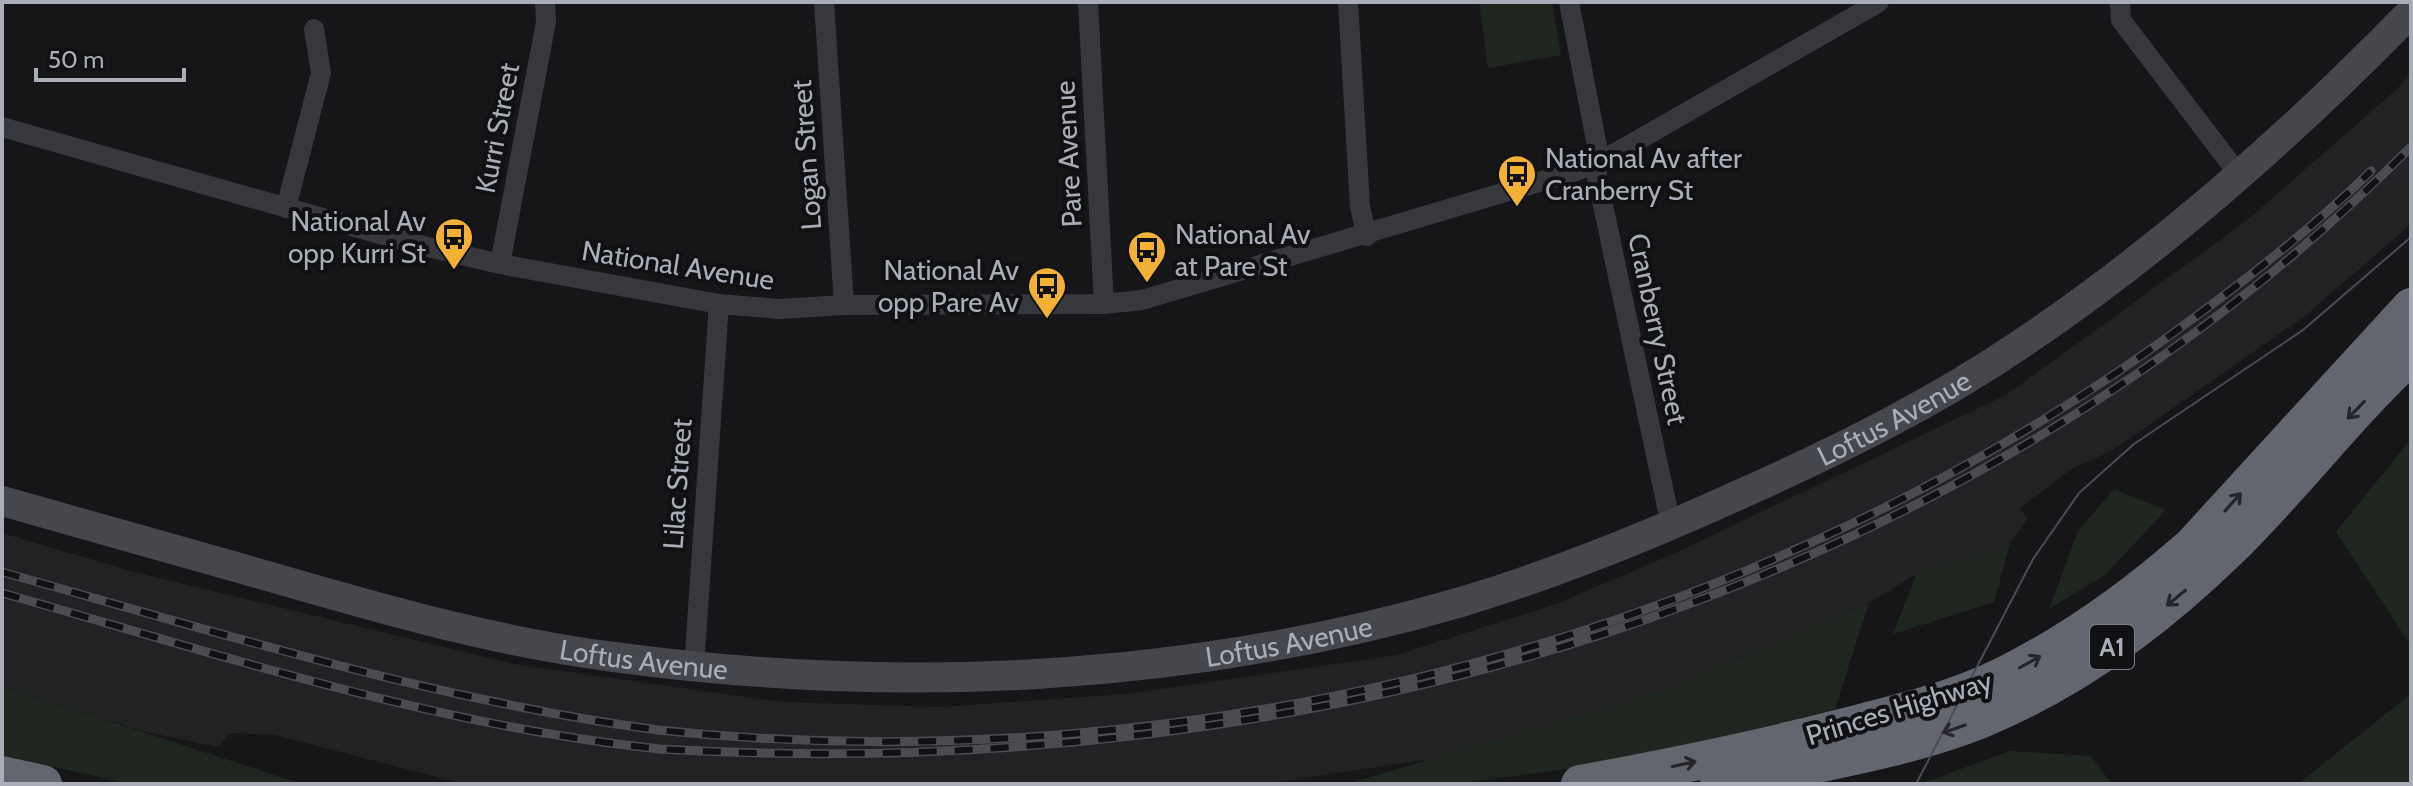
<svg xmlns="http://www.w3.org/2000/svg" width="2413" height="786" font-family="Cabin,sans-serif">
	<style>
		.built { fill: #222225 }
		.green { fill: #1e261f }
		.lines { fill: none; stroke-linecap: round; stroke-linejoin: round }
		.street { stroke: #37383d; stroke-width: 20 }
		.secondary { stroke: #45474d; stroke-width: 30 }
		.highway { stroke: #63666e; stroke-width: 38 }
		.tram { stroke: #4a4c52; stroke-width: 2 }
		.rail-casing { stroke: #4a4c52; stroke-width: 9 }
		.rail { stroke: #111113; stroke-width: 6; stroke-dasharray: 18; stroke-linecap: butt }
		.oneway { stroke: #26262a }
		.labels { text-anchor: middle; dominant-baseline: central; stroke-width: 8; stroke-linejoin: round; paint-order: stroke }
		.shield { fill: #111113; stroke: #7b7e86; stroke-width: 2 }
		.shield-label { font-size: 26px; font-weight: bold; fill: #a8adb8 }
		.street-label { font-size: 28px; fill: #a8adb8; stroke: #111113 }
		.poi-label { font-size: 28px; fill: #a8adb8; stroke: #111113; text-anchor: start }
	</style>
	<rect width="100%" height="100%" fill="#161618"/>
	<path class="built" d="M 2411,71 L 2411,224 L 2305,316 L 2113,450 L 2070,470 L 2020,508 L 2027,519 L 2010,544 L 1918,573 L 1869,603 L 1661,691 L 1432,759 L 1264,784 L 464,784 L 275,735 L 230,733 L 218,747 L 142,731 L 2,686 L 2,533 L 134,572 L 514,664 L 782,702 L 942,707 L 1125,694 L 1397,655 L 1556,604 L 1671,555 L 2006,395 L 2245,222 L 2398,88 Z"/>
	<path class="green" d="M 1479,2 L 1552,2 L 1561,55 L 1488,68 Z
		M 2411,439 L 2411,646 L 2336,532 Z
		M 2114,489 L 2166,510 L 2105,575 L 2049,609 L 2078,531 Z
		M 2010,544 L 1994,602 L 1893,634 L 1917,573 Z
		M 1869,603 L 1835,709 L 1634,760 L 1456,784 L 1346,784 L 1661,691 Z
		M 2,686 L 302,784 L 129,784 L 2,755 Z
		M 2411,694 L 2411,784 L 2298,784 Z
		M 2010,751 L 2091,756 L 2112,784 L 1920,784 Z"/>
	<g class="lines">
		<path class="street" d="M 824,2 L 844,305
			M 1088,2 L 1104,304
			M 1348,2 L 1360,207 L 1367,236
			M 1569,2 L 1597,146 L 1597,177 L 1667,507 L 1674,524
			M 2120,2 L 2121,20 L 2240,176
			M 2,127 L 411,243 L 500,264 L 719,304 L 779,309 L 844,305 L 1104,304 L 1142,300 L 1576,171 L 1614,154 L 1879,2
			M 286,208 L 321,73 L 314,29
			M 500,264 L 546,22 L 545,2
			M 694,667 L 719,304"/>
		<path class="secondary" id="s1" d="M 2,501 C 82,524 163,546 243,569 C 365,604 487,641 614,657 C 896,695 1186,682 1461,602 C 1558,573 1651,535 1743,493 C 1839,450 1934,403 2021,344 C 2164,248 2291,135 2411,12"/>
		<path class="highway" d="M 2,775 L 43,784
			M 1580,784 C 1668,768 1755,750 1841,728 C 1896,714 1952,701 2003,676 C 2072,642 2134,597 2192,546 L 2411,307
			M 1719,784 C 1802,766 1901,751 1979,720 C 2073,682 2156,620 2228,550 C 2292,488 2346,415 2411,355"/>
		<path class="tram" d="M 1916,784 L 2033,559 L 2079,493 L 2134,444 L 2303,330 L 2411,237"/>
		<g class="rail-casing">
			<path id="rail" d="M 2,572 C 219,633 434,700 658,730 C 1194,786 1764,639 2195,317 C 2256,272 2317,224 2371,171
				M 2,593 C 218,654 436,726 660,749 C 1302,786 1952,605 2411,147"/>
		</g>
		<use href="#rail" class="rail"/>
	</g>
	<defs><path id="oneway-shaft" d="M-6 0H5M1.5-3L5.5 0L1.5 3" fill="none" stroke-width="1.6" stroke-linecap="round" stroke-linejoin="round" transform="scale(2)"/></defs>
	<g class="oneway">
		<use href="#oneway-shaft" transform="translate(2356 410) rotate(134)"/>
		<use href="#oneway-shaft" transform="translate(2233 502) rotate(-48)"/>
		<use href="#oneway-shaft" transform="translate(2176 598) rotate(141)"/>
		<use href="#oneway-shaft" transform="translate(2030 662) rotate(-29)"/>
		<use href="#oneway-shaft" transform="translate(1954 729) rotate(161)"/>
		<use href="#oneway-shaft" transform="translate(1684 764) rotate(-12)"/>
	</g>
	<defs>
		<g id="bus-pin" transform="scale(2)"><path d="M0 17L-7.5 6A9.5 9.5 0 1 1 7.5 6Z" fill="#f2b134" stroke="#111113"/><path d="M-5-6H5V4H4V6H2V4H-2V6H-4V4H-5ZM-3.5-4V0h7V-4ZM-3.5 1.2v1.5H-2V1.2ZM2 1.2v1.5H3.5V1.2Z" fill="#111"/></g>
	</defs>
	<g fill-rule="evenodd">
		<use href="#bus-pin" x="1517" y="174"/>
		<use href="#bus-pin" x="454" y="237"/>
		<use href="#bus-pin" x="1147" y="250"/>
		<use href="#bus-pin" x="1047" y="286"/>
	</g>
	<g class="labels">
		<rect class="shield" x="2090" y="625" width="44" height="44" rx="6"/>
		<g class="shield-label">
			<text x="2112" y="647">A1</text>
		</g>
		<g class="street-label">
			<text transform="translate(497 128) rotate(-79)">Kurri Street</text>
			<text transform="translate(1068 154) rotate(-93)">Pare Avenue</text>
			<text transform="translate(806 155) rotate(-94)">Logan Street</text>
			<text transform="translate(678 265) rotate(9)">National Avenue</text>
			<text transform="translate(1658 329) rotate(78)">Cranberry Street</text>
			<text stroke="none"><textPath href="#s1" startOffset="1958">Loftus Avenue</textPath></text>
			<text transform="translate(677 484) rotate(-86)">Lilac Street</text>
			<text stroke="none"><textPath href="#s1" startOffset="1310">Loftus Avenue</textPath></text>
			<text stroke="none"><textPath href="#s1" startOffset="662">Loftus Avenue</textPath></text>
			<text transform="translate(1899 708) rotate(-17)">Princes Highway</text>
		</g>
		<g class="poi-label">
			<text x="1545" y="158">National Av after<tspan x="1545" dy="32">Cranberry St</tspan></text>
			<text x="426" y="221" text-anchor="end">National Av<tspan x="426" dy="32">opp Kurri St</tspan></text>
			<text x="1175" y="234">National Av<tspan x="1175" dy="32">at Pare St</tspan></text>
			<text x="1019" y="270" text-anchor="end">National Av<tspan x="1019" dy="32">opp Pare Av</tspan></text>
		</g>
	</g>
	<rect width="2413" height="786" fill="none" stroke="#a8adb8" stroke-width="8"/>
	<path d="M36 68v12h148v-12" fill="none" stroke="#a8adb8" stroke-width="4"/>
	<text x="48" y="68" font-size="24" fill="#a8adb8" stroke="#111113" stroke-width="6" paint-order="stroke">50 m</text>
</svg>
